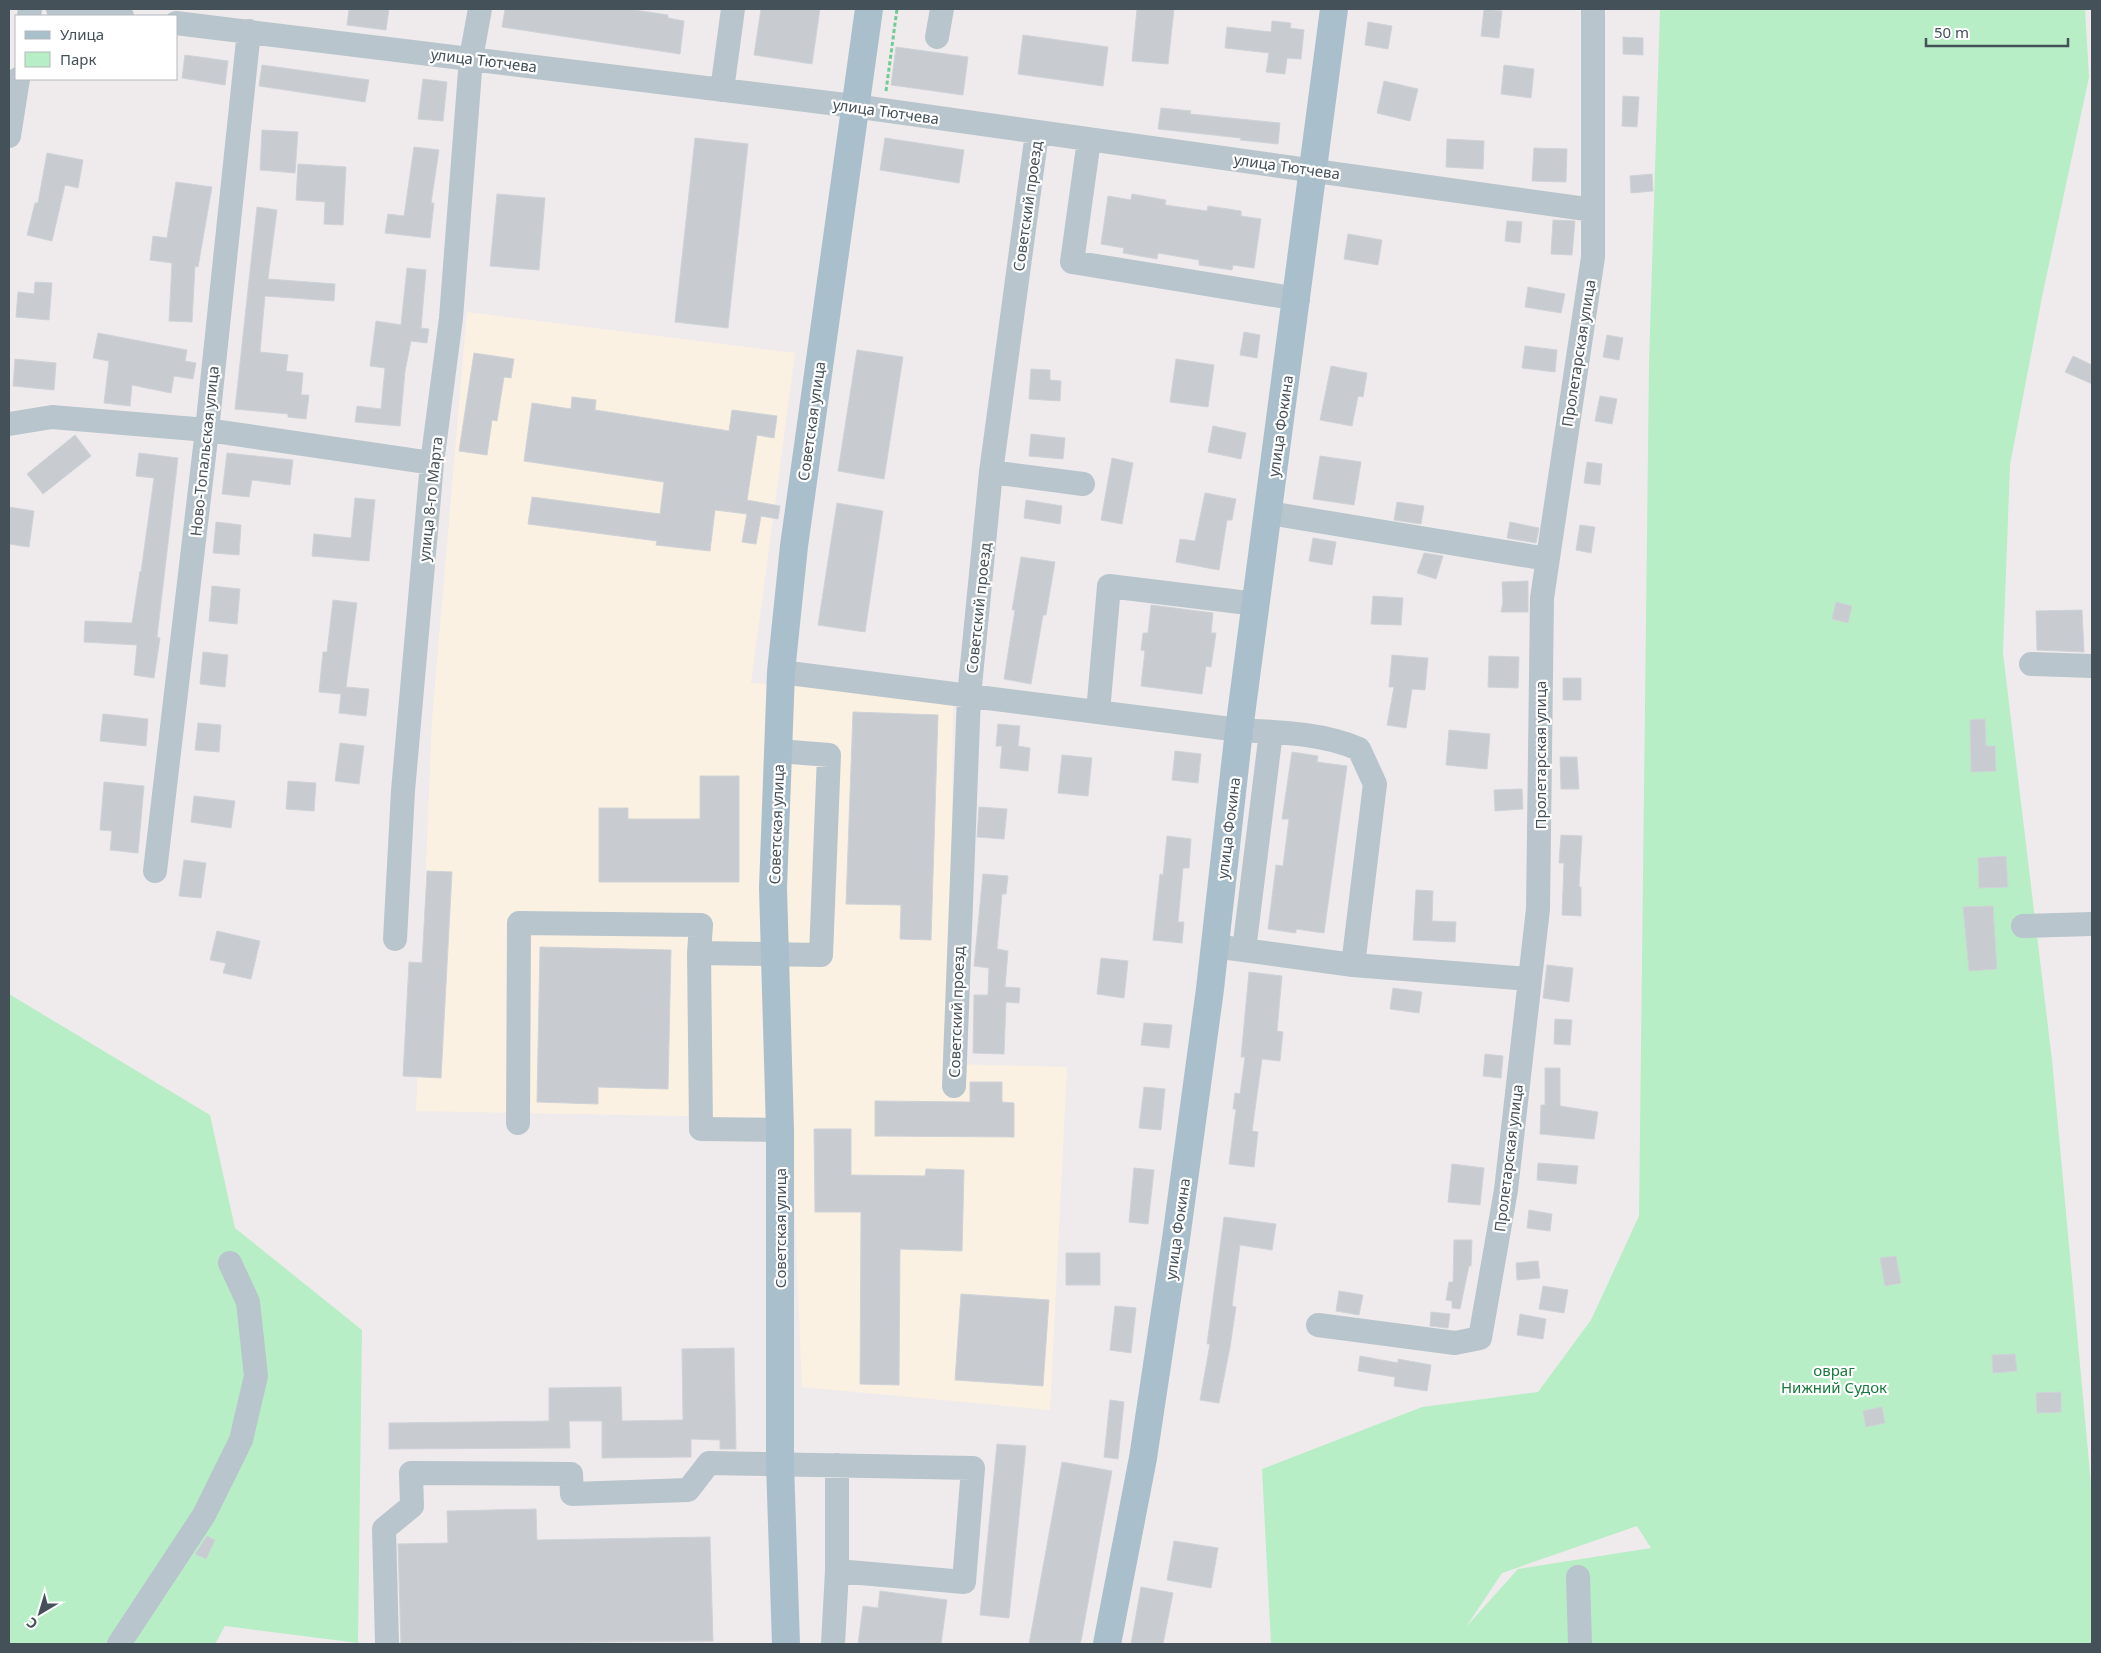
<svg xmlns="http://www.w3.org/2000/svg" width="2101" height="1653" font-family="'Noto Sans',sans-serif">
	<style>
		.commercial { fill: #fbf1e2 }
		.green { fill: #b7eec6; fill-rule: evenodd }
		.building { fill: #c8ccd1; stroke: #cfd3d8 }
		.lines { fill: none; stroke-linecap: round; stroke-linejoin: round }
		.path { stroke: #6fcc94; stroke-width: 3; stroke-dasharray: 4 2.5; stroke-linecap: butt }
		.minor { stroke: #b9c5cc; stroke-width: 24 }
		.major { stroke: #aabfcc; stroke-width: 28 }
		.labels { text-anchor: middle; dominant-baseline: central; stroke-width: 4.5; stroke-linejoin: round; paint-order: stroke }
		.street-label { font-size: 15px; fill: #445159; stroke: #fff }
		.park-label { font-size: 15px; fill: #157a3c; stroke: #fff }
	</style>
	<rect width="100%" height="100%" fill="#efebec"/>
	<path class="commercial" d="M 467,312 L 795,353 L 751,683 L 953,698 L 950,1064 L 1067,1067 L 1050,1410 L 802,1387 L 791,1118 L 416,1111 L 432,720 Z"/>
	<path class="green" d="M 1660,9 L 2085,9 L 2089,77 L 2042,297 L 2010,465 L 2003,653 L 2052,1060 L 2092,1495 L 2092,1644 L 1271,1644 L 1262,1469 L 1422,1407 L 1538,1392 L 1591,1320 L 1639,1216 L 1649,363 ZM 1637,1526 L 1651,1548 L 1518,1569 L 1466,1627 L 1502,1573 Z
		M 9,994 L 210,1115 L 235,1228 L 362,1330 L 358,1643 L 225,1626 L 215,1644 L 9,1644 Z"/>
	<path class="building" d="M 349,9 L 389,9 L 386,30 L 347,25 Z
		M 505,9 L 629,9 L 668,15 L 668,18 L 684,21 L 680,54 L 502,27 Z
		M 761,9 L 820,9 L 812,64 L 754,55 Z
		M 1137,9 L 1174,9 L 1168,64 L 1132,61 Z
		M 1484,9 L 1502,11 L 1499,38 L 1481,36 Z
		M 1272,21 L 1291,23 L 1290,28 L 1304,30 L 1301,59 L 1287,58 L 1285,74 L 1266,72 L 1269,53 L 1225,48 L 1227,27 L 1271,32 Z
		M 1368,22 L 1392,26 L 1388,49 L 1365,45 Z
		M 1023,35 L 1108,47 L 1103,86 L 1018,74 Z
		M 1623,37 L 1643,38 L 1643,55 L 1623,54 Z
		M 896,47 L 968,57 L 963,95 L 891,85 Z
		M 185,55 L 228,61 L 225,85 L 182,78 Z
		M 262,65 L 369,80 L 365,102 L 259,86 Z
		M 1504,65 L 1534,69 L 1531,98 L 1501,94 Z
		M 423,79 L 447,82 L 443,121 L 418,119 Z
		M 1384,81 L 1418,89 L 1410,121 L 1377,113 Z
		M 1623,96 L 1639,97 L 1637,127 L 1622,126 Z
		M 1161,108 L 1191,111 L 1190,114 L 1280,123 L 1278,144 L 1240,140 L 1241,138 L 1158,129 Z
		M 262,130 L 298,132 L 295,173 L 260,170 Z
		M 695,138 L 748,144 L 728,328 L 675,322 Z
		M 885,138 L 964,150 L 959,183 L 880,170 Z
		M 1447,139 L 1484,141 L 1483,169 L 1446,167 Z
		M 414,147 L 439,150 L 431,203 L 434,203 L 430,238 L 385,233 L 388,214 L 404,216 Z
		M 1534,148 L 1567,149 L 1566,182 L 1532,181 Z
		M 47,153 L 83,160 L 78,188 L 65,185 L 52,241 L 27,235 L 35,203 L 38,203 Z
		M 298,164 L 346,167 L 343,225 L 324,224 L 325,202 L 296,200 Z
		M 1652,174 L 1653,191 L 1631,193 L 1630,176 Z
		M 176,182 L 212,187 L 198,267 L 195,266 L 192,322 L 169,321 L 172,263 L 150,260 L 153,236 L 167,238 Z
		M 497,194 L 545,198 L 539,270 L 490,266 Z
		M 1132,194 L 1166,200 L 1165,205 L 1207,211 L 1208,206 L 1241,211 L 1241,216 L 1261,219 L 1254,268 L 1233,265 L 1232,270 L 1199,265 L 1199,260 L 1158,253 L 1157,259 L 1123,253 L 1124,248 L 1101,244 L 1108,196 L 1131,200 Z
		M 257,207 L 277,210 L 268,279 L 335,284 L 334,301 L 265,296 L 260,352 L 288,355 L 286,371 L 303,373 L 301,395 L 309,395 L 306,419 L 288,417 L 288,414 L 235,409 Z
		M 1553,220 L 1575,221 L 1572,255 L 1551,254 Z
		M 1507,221 L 1522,222 L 1520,243 L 1505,241 Z
		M 1348,234 L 1382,240 L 1378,265 L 1344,259 Z
		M 407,268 L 426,270 L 421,328 L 429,329 L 427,343 L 411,341 L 405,371 L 400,426 L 355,422 L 357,406 L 381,409 L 385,368 L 370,366 L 376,321 L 401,325 Z
		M 35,282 L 52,283 L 49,320 L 16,317 L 18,292 L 34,294 Z
		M 1528,287 L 1565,294 L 1561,313 L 1525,307 Z
		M 1244,332 L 1260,335 L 1257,358 L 1240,355 Z
		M 98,333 L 187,350 L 185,361 L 196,363 L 193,379 L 174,376 L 171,393 L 132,385 L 130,406 L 104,403 L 109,361 L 93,358 Z
		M 1607,335 L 1623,338 L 1619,360 L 1603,357 Z
		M 1525,346 L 1557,350 L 1555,372 L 1522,368 Z
		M 857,350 L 903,357 L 884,479 L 838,471 Z
		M 474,353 L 514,359 L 511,378 L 504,377 L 497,421 L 492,420 L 487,455 L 459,451 Z
		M 2073,356 L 2092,365 L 2092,384 L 2065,372 Z
		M 15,359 L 56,363 L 54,390 L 13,386 Z
		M 1176,359 L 1214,365 L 1208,407 L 1170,402 Z
		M 1331,366 L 1367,373 L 1363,397 L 1358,396 L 1352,426 L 1320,420 Z
		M 1031,369 L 1050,370 L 1050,380 L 1061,381 L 1060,401 L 1029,399 Z
		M 1600,396 L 1617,399 L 1612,424 L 1595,421 Z
		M 572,397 L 596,400 L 595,410 L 729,431 L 732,410 L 777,416 L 774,438 L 757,435 L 747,500 L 780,506 L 778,519 L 761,516 L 756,544 L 742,542 L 747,514 L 715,510 L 710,551 L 656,545 L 657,541 L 528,524 L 532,497 L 660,514 L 664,482 L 524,461 L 532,403 L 571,409 Z
		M 1213,426 L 1246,433 L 1241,459 L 1208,452 Z
		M 1031,434 L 1065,438 L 1063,459 L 1029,456 Z
		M 75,435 L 91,456 L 43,494 L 27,474 Z
		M 139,453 L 178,458 L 157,637 L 160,638 L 154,678 L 134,675 L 137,645 L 84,642 L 85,621 L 132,623 L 140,571 L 141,572 L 154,478 L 136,476 Z
		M 227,453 L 293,460 L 290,485 L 252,480 L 249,497 L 222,494 Z
		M 1320,456 L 1361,462 L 1354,505 L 1313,499 Z
		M 1112,458 L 1133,463 L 1122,524 L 1101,520 Z
		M 1587,462 L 1602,464 L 1600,485 L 1584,483 Z
		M 1205,493 L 1236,499 L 1232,520 L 1227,520 L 1219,570 L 1176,562 L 1180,539 L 1195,541 Z
		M 355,498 L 375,500 L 369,561 L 312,556 L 314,534 L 351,538 Z
		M 1026,500 L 1062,506 L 1060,524 L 1024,518 Z
		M 1397,502 L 1424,506 L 1421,524 L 1394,520 Z
		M 837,503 L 883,511 L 865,632 L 818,625 Z
		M 9,507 L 34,511 L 29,547 L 9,544 Z
		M 216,522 L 241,525 L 239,555 L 213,553 Z
		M 1510,522 L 1539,528 L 1536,543 L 1507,538 Z
		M 1580,525 L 1595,527 L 1591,553 L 1576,550 Z
		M 1313,538 L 1336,542 L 1332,565 L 1309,561 Z
		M 1424,553 L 1443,556 L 1436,579 L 1417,573 Z
		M 1021,557 L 1055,562 L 1046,615 L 1043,615 L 1031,684 L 1004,679 L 1015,610 L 1012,610 Z
		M 1528,581 L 1528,612 L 1501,612 L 1503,602 L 1502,582 Z
		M 212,586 L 240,589 L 237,624 L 209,621 Z
		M 1373,596 L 1403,598 L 1401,625 L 1371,624 Z
		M 333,600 L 357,603 L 346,687 L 369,689 L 366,716 L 339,713 L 341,694 L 319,692 L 323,652 L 327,652 Z
		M 1836,602 L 1852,606 L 1848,623 L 1832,619 Z
		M 1151,605 L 1213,613 L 1211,633 L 1216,633 L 1211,667 L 1206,666 L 1202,694 L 1141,686 L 1145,651 L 1141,650 L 1143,633 L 1148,633 Z
		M 2082,610 L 2084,652 L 2037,650 L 2036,611 Z
		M 203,652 L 228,655 L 225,687 L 200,684 Z
		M 1392,655 L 1428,658 L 1425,690 L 1412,689 L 1406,728 L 1387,725 L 1394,687 L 1389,687 Z
		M 1489,656 L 1519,657 L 1518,688 L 1488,687 Z
		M 1563,678 L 1581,678 L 1581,700 L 1563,700 Z
		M 853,712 L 938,715 L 931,940 L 900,939 L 901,905 L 846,904 Z
		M 103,714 L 148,719 L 146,746 L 100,741 Z
		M 1985,719 L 1986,746 L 1995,746 L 1996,771 L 1971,772 L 1970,720 Z
		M 198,723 L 221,725 L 219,752 L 195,750 Z
		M 998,724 L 1020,726 L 1018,746 L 1030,748 L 1028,771 L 1000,768 L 1002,746 L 996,746 Z
		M 1449,730 L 1490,734 L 1487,769 L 1446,765 Z
		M 340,743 L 364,746 L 359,784 L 335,781 Z
		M 1175,751 L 1201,754 L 1198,783 L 1172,780 Z
		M 1292,752 L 1318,756 L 1317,762 L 1347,766 L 1324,933 L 1296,929 L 1296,933 L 1268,929 L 1276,865 L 1283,866 L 1289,819 L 1282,819 Z
		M 1062,755 L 1092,758 L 1088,796 L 1058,793 Z
		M 1560,757 L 1577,757 L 1579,789 L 1561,789 Z
		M 700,776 L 739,776 L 739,882 L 599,882 L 599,808 L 628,808 L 628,819 L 700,819 Z
		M 288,781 L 316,783 L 314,811 L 286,809 Z
		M 104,782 L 144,786 L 138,853 L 110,850 L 112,831 L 100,830 Z
		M 1522,789 L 1523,809 L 1495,811 L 1494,790 Z
		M 194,796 L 235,801 L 231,828 L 191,822 Z
		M 979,807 L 1007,809 L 1004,839 L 977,837 Z
		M 1561,835 L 1582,836 L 1579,887 L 1581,887 L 1581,916 L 1562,915 L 1564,863 L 1559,863 Z
		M 1167,836 L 1191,839 L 1189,868 L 1183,868 L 1178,922 L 1184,922 L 1182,943 L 1153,940 L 1160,874 L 1163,875 Z
		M 2006,856 L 2008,887 L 1979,888 L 1978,858 Z
		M 184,860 L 206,863 L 201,898 L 179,896 Z
		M 427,871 L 452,872 L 441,1078 L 403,1076 L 409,962 L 422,963 Z
		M 983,874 L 1008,876 L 1006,894 L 1002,894 L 997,949 L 1008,951 L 1005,987 L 1020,988 L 1019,1003 L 1006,1002 L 1004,1054 L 973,1053 L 974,995 L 988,995 L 989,968 L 974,966 Z
		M 1416,890 L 1433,891 L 1432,921 L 1456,922 L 1455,942 L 1413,940 Z
		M 1993,906 L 1997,969 L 1969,971 L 1963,907 Z
		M 217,931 L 260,941 L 251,979 L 223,973 L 226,963 L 210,960 Z
		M 540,947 L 671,950 L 668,1089 L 598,1087 L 598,1104 L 537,1102 Z
		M 1101,958 L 1128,961 L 1124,998 L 1097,994 Z
		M 1547,965 L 1573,968 L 1569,1002 L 1543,998 Z
		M 1249,972 L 1282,976 L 1277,1031 L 1283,1032 L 1280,1061 L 1262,1059 L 1252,1131 L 1258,1132 L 1254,1167 L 1229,1164 L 1236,1109 L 1233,1109 L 1235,1093 L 1240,1094 L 1245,1057 L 1241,1057 Z
		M 1393,988 L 1422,992 L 1419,1013 L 1390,1009 Z
		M 1555,1019 L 1572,1020 L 1570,1045 L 1554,1044 Z
		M 1144,1023 L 1172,1025 L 1169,1048 L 1141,1045 Z
		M 1485,1054 L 1503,1056 L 1501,1078 L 1483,1076 Z
		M 1545,1068 L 1560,1068 L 1560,1106 L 1598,1112 L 1594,1139 L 1540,1134 L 1541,1105 L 1545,1105 Z
		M 970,1082 L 1002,1082 L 1002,1102 L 1014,1103 L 1014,1137 L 875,1136 L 875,1101 L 970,1102 Z
		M 1144,1087 L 1165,1089 L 1161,1130 L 1139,1128 Z
		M 814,1129 L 851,1129 L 851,1175 L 925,1176 L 926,1169 L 964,1170 L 962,1251 L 900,1249 L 899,1385 L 860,1384 L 861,1212 L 815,1212 Z
		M 1538,1163 L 1578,1166 L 1576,1184 L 1537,1180 Z
		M 1452,1164 L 1484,1168 L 1480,1205 L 1448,1202 Z
		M 1134,1168 L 1154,1170 L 1148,1224 L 1129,1222 Z
		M 1529,1210 L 1552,1214 L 1550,1231 L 1527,1228 Z
		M 1224,1217 L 1276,1224 L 1272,1250 L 1240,1245 L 1232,1306 L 1236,1307 L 1230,1347 L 1219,1403 L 1200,1400 L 1210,1344 L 1207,1344 Z
		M 1454,1240 L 1472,1240 L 1471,1266 L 1469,1266 L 1460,1309 L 1452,1308 L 1452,1301 L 1446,1300 L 1449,1282 L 1453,1282 Z
		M 1066,1253 L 1100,1253 L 1100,1285 L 1066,1285 Z
		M 1896,1256 L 1901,1283 L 1885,1286 L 1880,1258 Z
		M 1538,1261 L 1540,1278 L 1517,1280 L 1516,1263 Z
		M 1543,1286 L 1568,1290 L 1564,1313 L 1539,1309 Z
		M 1339,1291 L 1363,1295 L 1359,1315 L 1336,1311 Z
		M 961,1294 L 1049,1300 L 1043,1386 L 955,1380 Z
		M 1115,1306 L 1136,1308 L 1131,1353 L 1110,1350 Z
		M 1431,1312 L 1450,1314 L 1448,1328 L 1430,1326 Z
		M 1520,1314 L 1546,1319 L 1543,1339 L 1517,1335 Z
		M 734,1348 L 736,1449 L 720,1449 L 720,1440 L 691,1439 L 691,1457 L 602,1458 L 602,1421 L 569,1421 L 570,1448 L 389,1449 L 389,1423 L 549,1421 L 549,1388 L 621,1387 L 622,1421 L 683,1420 L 682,1349 Z
		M 2015,1354 L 2017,1371 L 1993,1373 L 1992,1355 Z
		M 1360,1356 L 1398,1363 L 1398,1359 L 1431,1365 L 1427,1391 L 1394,1386 L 1395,1377 L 1358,1371 Z
		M 2061,1392 L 2061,1412 L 2037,1413 L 2036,1393 Z
		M 1110,1400 L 1124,1402 L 1118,1459 L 1104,1457 Z
		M 1882,1407 L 1885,1423 L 1866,1427 L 1863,1411 Z
		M 997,1444 L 1026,1446 L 1009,1618 L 980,1615 Z
		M 1062,1462 L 1112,1471 L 1082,1636 L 1080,1644 L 1029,1644 Z
		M 536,1509 L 537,1540 L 710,1537 L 713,1641 L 401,1644 L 398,1544 L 448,1543 L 447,1511 Z
		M 207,1536 L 215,1540 L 206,1559 L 195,1554 Z
		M 1174,1541 L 1218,1548 L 1211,1588 L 1167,1580 Z
		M 1141,1587 L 1173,1593 L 1163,1644 L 1131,1644 Z
		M 880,1591 L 947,1600 L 941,1644 L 858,1644 L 863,1606 L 878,1608 Z"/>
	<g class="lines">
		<path class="path" d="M 886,91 L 897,9"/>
		<path class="minor" d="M 58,9 L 122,16
			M 29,16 L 30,9
			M 176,23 L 854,106 L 1593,210
			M 937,37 L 942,9
			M 722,90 L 733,9
			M 9,136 L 18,79
			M 1089,140 L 1072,262 L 1298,299
			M 9,424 L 52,417 L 207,430 L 432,463
			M 991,472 L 1083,484
			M 1269,513 L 1547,559
			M 2031,664 L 2092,666
			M 781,672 L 1239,730 C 1278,732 1323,733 1359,749 L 1375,784 L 1353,965
			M 1098,712 L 1109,586 L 1256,604
			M 778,751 L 829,755 L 821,955 L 699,953 L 701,1129 L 780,1130
			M 155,871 L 207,430 L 249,31
			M 2023,926 L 2092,924
			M 395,939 L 403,791 L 432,463 L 451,318 L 471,58 L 480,9
			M 1214,946 L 1353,965 L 1529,979
			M 1244,950 L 1271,732
			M 954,1086 L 969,696 L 991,472 L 1037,133
			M 518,1123 L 519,923 L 701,925 L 699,953
			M 1318,1325 L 1455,1343 L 1480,1338 L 1506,1190 L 1538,909 L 1542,598 L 1593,257 L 1593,9
			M 837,1465 L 837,1571
			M 1578,1577 L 1580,1644
			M 119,1644 L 204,1515 L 241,1440 L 256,1376 L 248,1302 L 230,1263
			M 387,1644 L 384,1529 L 412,1506 L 411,1473 L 571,1474 L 572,1494 L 688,1490 L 709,1463 L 973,1468 L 964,1582 L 837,1571 L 833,1644"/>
		<path class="major" d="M 786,1644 L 780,1464 L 780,1130 L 773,888 L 781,672 L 794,546 L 869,9
			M 1107,1644 L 1143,1458 L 1176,1239 L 1210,989 L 1239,730 L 1334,9"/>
	</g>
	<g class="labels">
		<g class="street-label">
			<text transform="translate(484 60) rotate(7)">улица Тютчева</text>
			<text transform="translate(886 111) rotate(8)">улица Тютчева</text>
			<text transform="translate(1287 166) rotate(8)">улица Тютчева</text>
			<text transform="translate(1027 206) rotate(-82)">Советский проезд</text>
			<text transform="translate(1578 353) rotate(-81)">Пролетарская улица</text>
			<text transform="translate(811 421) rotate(-82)">Советская улица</text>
			<text transform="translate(1280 426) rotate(-82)">улица Фокина</text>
			<text transform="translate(204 451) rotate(-84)">Ново-Топальская улица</text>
			<text transform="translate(430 499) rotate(-84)">улица 8-го Марта</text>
			<text transform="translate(978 608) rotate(-84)">Советский проезд</text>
			<text transform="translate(1540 755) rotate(-90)">Пролетарская улица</text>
			<text transform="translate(776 824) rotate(-88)">Советская улица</text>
			<text transform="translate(1228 828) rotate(-83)">улица Фокина</text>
			<text transform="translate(956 1012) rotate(-88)">Советский проезд</text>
			<text transform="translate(1508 1158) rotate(-83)">Пролетарская улица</text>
			<text transform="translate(780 1228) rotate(-90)">Советская улица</text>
			<text transform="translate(1177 1229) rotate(-82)">улица Фокина</text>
		</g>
		<g class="park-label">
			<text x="1834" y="1370">овраг<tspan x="1834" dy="17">Нижний Судок</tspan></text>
		</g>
	</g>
	<rect width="2101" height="1653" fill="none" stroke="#445159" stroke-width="20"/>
	<rect x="15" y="15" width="162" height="65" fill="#ffffff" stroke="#b4b9bd"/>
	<rect x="25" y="31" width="25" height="8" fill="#aabfcc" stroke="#b4b9bd"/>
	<text x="60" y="40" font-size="15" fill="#445159">Улица</text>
	<rect x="25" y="52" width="25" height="15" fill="#b7eec6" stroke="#b4b9bd"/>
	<text x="60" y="65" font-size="15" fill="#445159">Парк</text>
	<g transform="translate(40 1613) rotate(218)" stroke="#ffffff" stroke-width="4" paint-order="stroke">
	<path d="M0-4L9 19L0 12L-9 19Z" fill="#445159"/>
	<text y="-8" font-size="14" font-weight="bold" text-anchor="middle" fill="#445159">С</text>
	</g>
	<path d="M1926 38v8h142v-8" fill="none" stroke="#445159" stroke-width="2.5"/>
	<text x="1934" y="38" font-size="15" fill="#445159" stroke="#ffffff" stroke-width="4" paint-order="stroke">50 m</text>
</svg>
